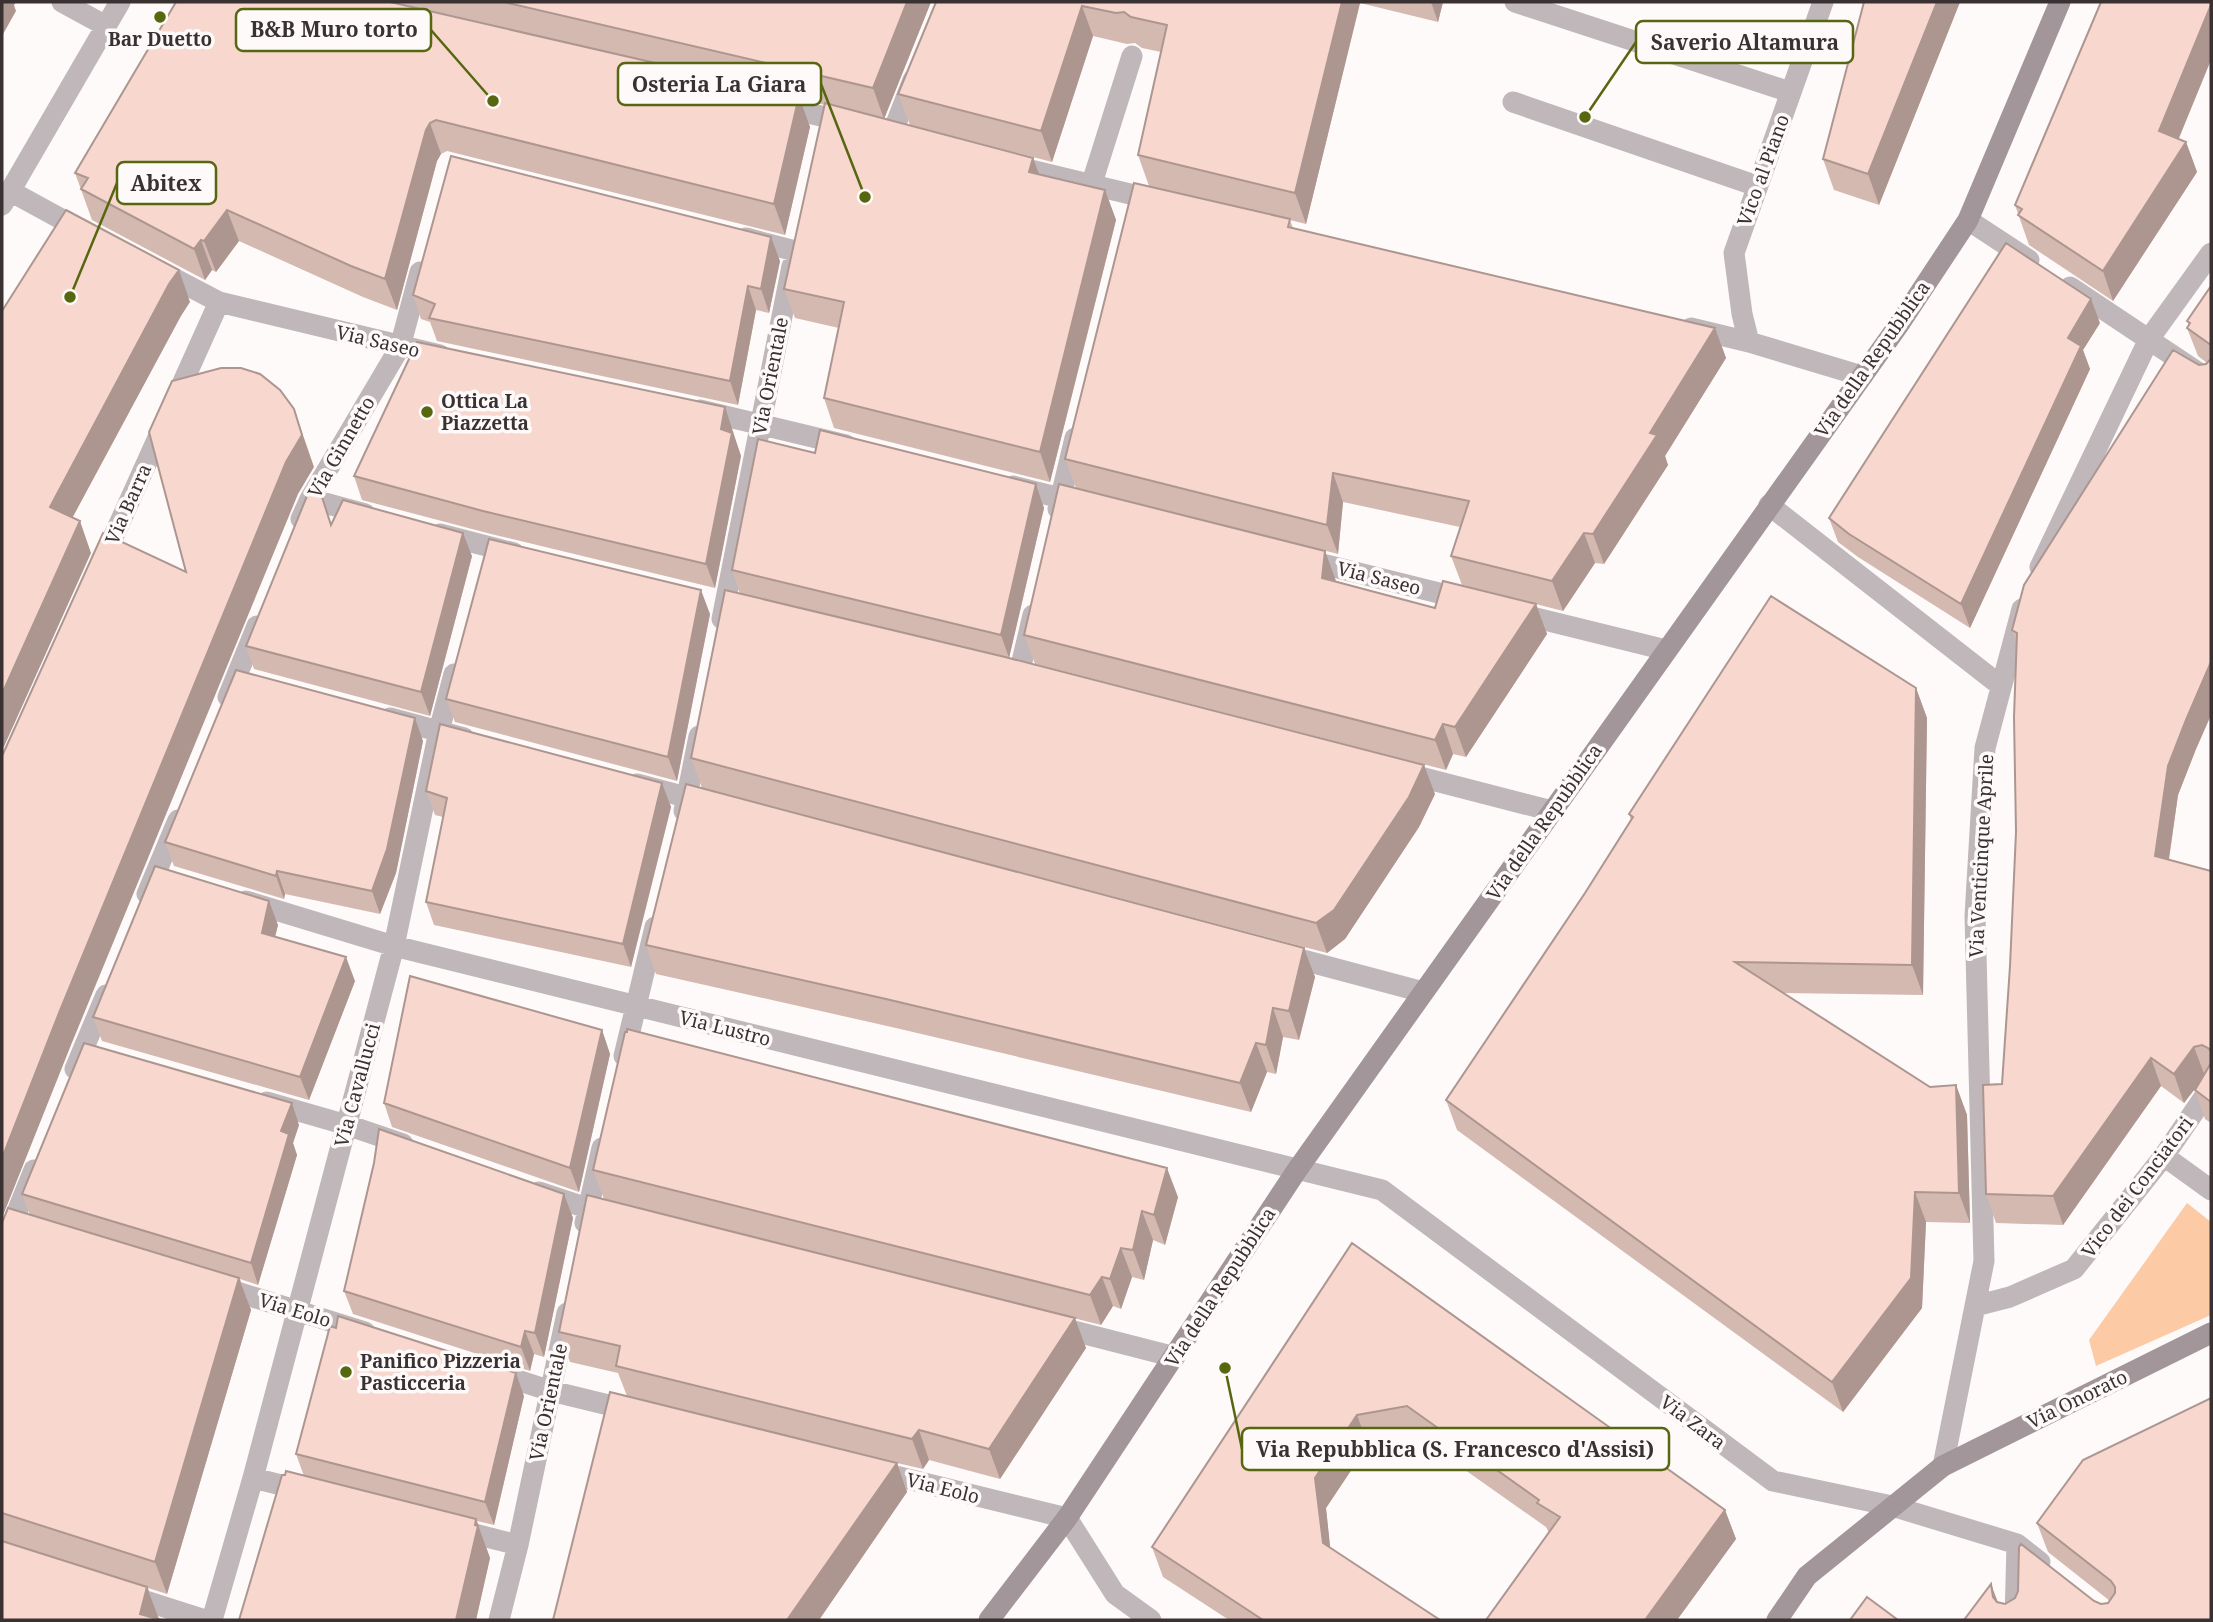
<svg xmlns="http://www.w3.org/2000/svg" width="2213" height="1622" font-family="'Noto Serif',serif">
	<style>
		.green { fill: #fccaa5 }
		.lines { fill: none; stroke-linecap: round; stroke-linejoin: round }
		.lane { stroke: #bfb7ba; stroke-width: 21 }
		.street { stroke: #bfb7ba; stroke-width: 21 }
		.secondary { stroke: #a2969a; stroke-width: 21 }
		.wall { fill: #d4b9b1 }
		.shaded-wall { fill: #ad9690 }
		.building { fill: #f7d7ce; stroke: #ad9690; stroke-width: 2 }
		.poi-dot { fill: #566710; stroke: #fefafa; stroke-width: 2.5 }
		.labels { text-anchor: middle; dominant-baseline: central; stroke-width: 7; stroke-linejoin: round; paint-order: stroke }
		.poi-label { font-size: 19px; font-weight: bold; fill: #3a3232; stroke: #fefafa; text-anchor: start }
		.street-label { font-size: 19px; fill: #3a3232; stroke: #fefafa }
		.leader { fill: none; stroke: #566710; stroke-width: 2.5 }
		.callout-dot { fill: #566710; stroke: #fefafa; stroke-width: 2.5 }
		.callout { fill: #fefafa; stroke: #566710; stroke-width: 2.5 }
		.callout-label { font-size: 21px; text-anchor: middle; font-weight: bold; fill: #3a3232 }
	</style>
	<rect width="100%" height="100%" fill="#fefafa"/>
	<path class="green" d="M 2187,1203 L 2211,1222 L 2211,1315 L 2096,1366 L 2089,1340 Z"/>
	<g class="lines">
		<path class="lane" d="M 1515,2 L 1790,92
			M 1513,102 L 1757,186
			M 1091,186 L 1132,56"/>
		<path class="street" d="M 62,2 L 106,26
			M 779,106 L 850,123
			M 892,134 L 913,80
			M 1014,166 L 1159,201
			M 10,191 L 85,232
			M 2,205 L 120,2
			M 1968,220 L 2029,260
			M 746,238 L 795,251
			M 160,271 L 219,302 L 440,355
			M 2070,287 L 2211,381
			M 1691,328 L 1749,342 L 1862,376
			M 1749,342 L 1742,314 L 1734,253 L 1823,2
			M 700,410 L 846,445
			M 1013,486 L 1084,504
			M 310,499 L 365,514
			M 1769,505 L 2001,686
			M 1058,509 L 1075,438
			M 301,519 L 310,499 L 400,347 L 420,272
			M 440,534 L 514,553
			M 1302,559 L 1467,600
			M 102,562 L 219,302
			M 2040,567 L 2149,339 L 2211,253
			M 1516,613 L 1666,650
			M 722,619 L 792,266
			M 1019,674 L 1033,615
			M 228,697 L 257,626
			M 390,718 L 464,738
			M 1401,772 L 1552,811
			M 637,784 L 701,801
			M 684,811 L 699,736
			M 147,894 L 178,820
			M 246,901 L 394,946 L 1382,1190 L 1773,1481 L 1892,1506 L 2017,1544 L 2040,1562
			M 1284,955 L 1423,992
			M 624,1056 L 655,927
			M 75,1069 L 106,995
			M 267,1102 L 347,1125 L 403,1144
			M 2164,1156 L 2211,1190
			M 539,1192 L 602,1213
			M 585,1223 L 602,1148
			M 2,1249 L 34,1170
			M 218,1286 L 365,1332
			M 1975,1306 L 2010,1297 L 2074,1269 L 2164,1156 L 2211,1087
			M 1054,1326 L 1175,1357
			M 492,1372 L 551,1391 L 633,1411
			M 1943,1466 L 1984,1261 L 1975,916 L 1985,748 L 2022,609
			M 875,1471 L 1067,1518 L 1115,1594 L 1151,1620
			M 253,1478 L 305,1491
			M 455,1529 L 518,1545
			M 127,1595 L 205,1620
			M 212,1620 L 253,1478 L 394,946 L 439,731 L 454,674
			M 499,1620 L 518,1545 L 567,1313
			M 2015,1620 L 2017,1544"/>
		<path class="secondary" d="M 989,1620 L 1067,1518 L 1297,1170 L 1898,326 L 1968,220 L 2060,2
			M 1777,1620 L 1807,1576 L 1943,1466 L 2211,1333"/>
	</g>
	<path class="wall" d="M 176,2 L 931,2 L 884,119 L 1033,158 L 1039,174 L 1105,190 L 1116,220 L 1050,482 L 834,428 L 824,398 L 839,328 L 795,318 L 784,289 L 825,105 L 800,99 L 810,127 L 785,235 L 447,151 L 441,154 L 437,161 L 397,310 L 363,297 L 239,241 L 216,272 L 212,270 L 205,280 L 92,220 L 75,173 Z
		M 936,2 L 1443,2 L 1438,22 L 1360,3 L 1306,224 L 1290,220 L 1293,228 L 1715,328 L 1726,358 L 1665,456 L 1668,465 L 1604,564 L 1595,563 L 1563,611 L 1462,585 L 1451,556 L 1460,527 L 1343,502 L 1338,554 L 1076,488 L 1065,459 L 1149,186 L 1138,155 L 1161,52 L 1142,48 L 1135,43 L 1127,44 L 1093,36 L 1052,162 L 910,125 L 898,94 Z
		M 1864,2 L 1960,2 L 1879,205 L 1834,190 L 1823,159 Z
		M 2179,139 L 2186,142 L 2197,172 L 2113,301 L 2029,245 L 2015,205 Z
		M 780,261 L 769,313 L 756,310 L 738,405 L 437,341 L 430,322 L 421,319 L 413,295 Z
		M 2211,286 L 2211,715 L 2196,749 L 2178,795 L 2169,860 L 2211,871 L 2211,1123 L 2205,1119 L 2195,1090 L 2199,1083 L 2184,1103 L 2161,1086 L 2063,1225 L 1996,1223 L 1986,1194 L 2002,1084 L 2010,966 L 2016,832 L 2016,642 L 2012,630 L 2199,365 L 2207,363 L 2198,356 L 2187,328 L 2189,325 L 2187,321 Z
		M 2100,323 L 2083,350 L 2090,369 L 1970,628 L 1858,557 L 1838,542 L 1829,518 Z
		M 733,431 L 733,434 L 741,456 L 715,588 L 491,534 L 362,500 L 354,476 Z
		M 815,453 L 1036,484 L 1044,508 L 1009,658 L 1435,794 L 1419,827 L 1345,939 L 1327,953 L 702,788 L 691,758 L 740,594 L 732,570 Z
		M 332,524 L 472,556 L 430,716 L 254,669 L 246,646 Z
		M 1336,581 L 1435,608 L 1536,604 L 1547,634 L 1466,757 L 1453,754 L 1446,770 L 1035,664 L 1024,635 Z
		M 710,614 L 677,781 L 455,722 L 446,699 Z
		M 1916,688 L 1927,718 L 1923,995 L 1783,993 L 1930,1087 L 1956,1085 L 1967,1115 L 1970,1223 L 1926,1222 L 1922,1308 L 1843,1412 L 1457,1130 L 1446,1100 L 1585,893 L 1631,820 L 1629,814 Z
		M 423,741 L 396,873 L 380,914 L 285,894 L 284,899 L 174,866 L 165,842 Z
		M 662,783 L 671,807 L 631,967 L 434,925 L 426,902 L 443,817 L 435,815 L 426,791 Z
		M 278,925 L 275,937 L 355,981 L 309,1100 L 102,1041 L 93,1017 Z
		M 646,945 L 1304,948 L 1315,977 L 1299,1040 L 1283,1037 L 1276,1074 L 1267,1072 L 1251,1112 L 896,1028 L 656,974 Z
		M 602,1030 L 610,1054 L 579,1192 L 392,1127 L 384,1103 Z
		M 299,1125 L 293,1143 L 297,1155 L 258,1285 L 240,1279 L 251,1310 L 167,1594 L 148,1588 L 159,1619 L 2,1620 L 2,1223 L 30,1215 L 22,1194 Z
		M 593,1170 L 1178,1197 L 1165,1245 L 1153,1240 L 1144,1280 L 1132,1277 L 1121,1309 L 1113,1306 L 1101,1325 L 604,1199 Z
		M 564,1194 L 573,1218 L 544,1357 L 534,1354 L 530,1371 L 353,1314 L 344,1291 Z
		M 1352,1243 L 1725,1510 L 1736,1539 L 1677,1620 L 1486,1620 L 1549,1533 L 1546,1527 L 1417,1436 L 1368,1445 L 1326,1508 L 1330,1549 L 1440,1620 L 1229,1620 L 1163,1577 L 1152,1547 Z
		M 1075,1318 L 1086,1348 L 1000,1479 L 929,1460 L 923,1469 L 897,1463 L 907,1492 L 819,1620 L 553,1620 L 627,1396 L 618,1373 L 570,1362 L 559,1332 Z
		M 524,1396 L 494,1525 L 477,1521 L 490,1558 L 476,1620 L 239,1620 L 304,1476 L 296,1454 Z
		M 2037,1523 L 2211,1620 L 1964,1620 L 1998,1602 L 2005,1604 L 2094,1601 L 2101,1604 L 2108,1603 L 2110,1601 L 2048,1552 Z"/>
	<path class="shaded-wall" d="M 2,2 L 16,2 L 14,5 L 16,11 L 2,36 Z
		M 907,2 L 931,2 L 884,119 L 873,88 Z
		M 1342,2 L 1359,2 L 1360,3 L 1306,224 L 1295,193 Z
		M 1431,2 L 1443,2 L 1438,22 Z
		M 1937,2 L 1960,2 L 1879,205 L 1868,174 Z
		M 2211,5 L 2211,60 L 2170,160 L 2159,131 Z
		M 1082,6 L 1093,36 L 1052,162 L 1041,131 Z
		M 799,96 L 810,127 L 785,235 L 774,204 Z
		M 430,123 L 441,154 L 437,161 L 397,310 L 385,279 L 426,130 Z
		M 2186,142 L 2197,172 L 2113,301 L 2103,271 Z
		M 1033,158 L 1044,187 L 1029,172 Z
		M 1105,190 L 1116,220 L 1050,482 L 1040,452 Z
		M 227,210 L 239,241 L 216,272 L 204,241 Z
		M 771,237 L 780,261 L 769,313 L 761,289 Z
		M 201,240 L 212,270 L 205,280 L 194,249 Z
		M 179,270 L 190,302 L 181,316 L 61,539 L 50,507 L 169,284 Z
		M 748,286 L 756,310 L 738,405 L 730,381 Z
		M 2091,299 L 2100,323 L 2083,350 L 2090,369 L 1970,628 L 1961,604 L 2068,338 Z
		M 1715,328 L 1726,358 L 1665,456 L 1668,465 L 1604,564 L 1593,534 L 1650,433 Z
		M 725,407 L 741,456 L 715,588 L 706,564 L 721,429 Z
		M 294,409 L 314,467 L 298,494 L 71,1045 L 2,1218 L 2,1158 L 59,1013 L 286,462 Z
		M 1333,473 L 1343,502 L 1338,554 L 1327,525 Z
		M 1036,484 L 1044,508 L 1009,658 L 1001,635 Z
		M 80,521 L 91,553 L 2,751 L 2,694 Z
		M 463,533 L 472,556 L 430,716 L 421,692 Z
		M 1584,533 L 1595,563 L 1563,611 L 1552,581 Z
		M 1325,551 L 1336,581 L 1333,607 L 1322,578 Z
		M 701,590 L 710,614 L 677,781 L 668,757 Z
		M 1536,604 L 1547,634 L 1466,757 L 1455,727 Z
		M 2211,662 L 2211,715 L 2196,749 L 2178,795 L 2165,885 L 2155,856 L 2168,766 L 2186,720 Z
		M 1916,688 L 1927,718 L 1923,995 L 1912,965 Z
		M 415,718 L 423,741 L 396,873 L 380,914 L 372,891 Z
		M 1443,724 L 1453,754 L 1446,770 L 1435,740 Z
		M 1424,765 L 1435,794 L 1419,827 L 1345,939 L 1327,953 L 1316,923 Z
		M 662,783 L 671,807 L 631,967 L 623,944 Z
		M 277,871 L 285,894 L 284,899 L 276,876 Z
		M 269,901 L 278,925 L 270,957 L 262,933 Z
		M 1304,948 L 1315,977 L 1299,1040 L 1289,1011 Z
		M 346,957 L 355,981 L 309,1100 L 300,1077 Z
		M 1273,1008 L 1283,1037 L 1276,1074 L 1266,1045 Z
		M 602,1030 L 610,1054 L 579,1192 L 570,1168 Z
		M 1256,1043 L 1267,1072 L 1251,1112 L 1240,1083 Z
		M 2194,1047 L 2205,1076 L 2184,1103 L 2174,1074 Z
		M 2151,1058 L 2161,1086 L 2063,1225 L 2053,1196 Z
		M 1956,1085 L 1967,1115 L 1970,1223 L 1959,1193 Z
		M 292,1103 L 299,1125 L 293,1143 L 297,1155 L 258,1285 L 251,1263 L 281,1131 Z
		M 1167,1168 L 1178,1197 L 1165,1245 L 1154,1215 Z
		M 1915,1192 L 1926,1222 L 1922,1308 L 1843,1412 L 1832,1382 Z
		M 564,1194 L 573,1218 L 544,1357 L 535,1333 Z
		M 1142,1211 L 1153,1240 L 1144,1280 L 1133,1250 Z
		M 1121,1248 L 1132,1277 L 1121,1309 L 1110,1279 Z
		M 1102,1277 L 1113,1306 L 1101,1325 L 1090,1295 Z
		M 239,1278 L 251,1310 L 167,1594 L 155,1562 Z
		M 1075,1318 L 1086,1348 L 1000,1479 L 989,1449 Z
		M 525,1331 L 534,1354 L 530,1371 L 521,1347 Z
		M 516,1373 L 524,1396 L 494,1525 L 485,1502 Z
		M 1357,1415 L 1368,1445 L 1326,1508 L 1333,1573 L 1323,1543 L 1315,1478 Z
		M 919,1430 L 929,1460 L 923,1469 L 912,1439 Z
		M 897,1463 L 907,1492 L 819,1620 L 787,1620 Z
		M 1725,1510 L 1736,1539 L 1677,1620 L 1645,1620 Z
		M 476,1519 L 490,1558 L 476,1620 L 456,1620 Z
		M 1991,1584 L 2002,1613 L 1993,1597 Z
		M 147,1587 L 159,1619 L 140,1614 Z"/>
	<path class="building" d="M 176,2 L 390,2 L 799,96 L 774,204 L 436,120 L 430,123 L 426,130 L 385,279 L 351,266 L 227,210 L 204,241 L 201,240 L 194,249 L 81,189 L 88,178 L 75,173 Z
		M 504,2 L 907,2 L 873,88 Z
		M 936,2 L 1342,2 L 1295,193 L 1138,155 L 1167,25 L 1131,17 L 1124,12 L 1116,13 L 1082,6 L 1041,131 L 898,94 Z
		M 1864,2 L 1937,2 L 1868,174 L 1823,159 Z
		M 2101,2 L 2211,2 L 2211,5 L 2159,131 L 2186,142 L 2103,271 L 2018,215 L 2022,209 L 2015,205 Z
		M 825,103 L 1033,158 L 1029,172 L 1105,190 L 1040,452 L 824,398 L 844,302 L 784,289 Z
		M 451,156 L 771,237 L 761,289 L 748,286 L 730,381 L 429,318 L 435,304 L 413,295 Z
		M 1134,183 L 1290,219 L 1288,227 L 1715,328 L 1650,433 L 1657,435 L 1593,534 L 1584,533 L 1552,581 L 1451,556 L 1469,501 L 1333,473 L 1327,525 L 1065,459 Z
		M 66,210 L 179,270 L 169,284 L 50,507 L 80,521 L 2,694 L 2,311 Z
		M 2006,243 L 2091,299 L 2068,338 L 2081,346 L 1961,604 L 1849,534 L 1829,518 Z
		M 2211,286 L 2211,345 L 2187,328 L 2190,323 L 2187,321 Z
		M 417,342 L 725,407 L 721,429 L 732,433 L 706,564 L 483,511 L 354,476 Z
		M 2173,350 L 2199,365 L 2206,364 L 2211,359 L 2211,662 L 2186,720 L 2168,766 L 2155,856 L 2211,871 L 2211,1051 L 2208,1048 L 2202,1045 L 2194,1047 L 2174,1074 L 2151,1058 L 2053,1196 L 1986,1194 L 1983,1085 L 2002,1084 L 2010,966 L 2016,832 L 2014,717 L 2017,633 L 2012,630 L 2024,585 Z
		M 221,368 L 241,368 L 260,374 L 280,390 L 294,409 L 302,435 L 286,462 L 59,1013 L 2,1158 L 2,756 L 103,533 L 186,572 L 149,432 L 172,381 Z
		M 820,430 L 1036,484 L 1001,635 L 732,570 L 758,439 L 815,453 Z
		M 1059,484 L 1325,551 L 1322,578 L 1435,608 L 1443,581 L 1536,604 L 1455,727 L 1443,724 L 1435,740 L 1024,635 Z
		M 309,491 L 321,494 L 331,525 L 343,500 L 463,533 L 421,692 L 246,646 Z
		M 489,539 L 701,590 L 668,757 L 446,699 Z
		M 725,590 L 1005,657 L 1424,765 L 1409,797 L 1334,910 L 1316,923 L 691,758 Z
		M 1771,596 L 1916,688 L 1912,965 L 1735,962 L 1930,1087 L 1956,1085 L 1959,1193 L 1915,1192 L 1911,1278 L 1832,1382 L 1446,1100 L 1585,893 L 1633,817 L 1629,814 Z
		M 236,670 L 415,718 L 387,849 L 372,891 L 277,871 L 276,876 L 165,842 Z
		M 440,724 L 662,783 L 623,944 L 426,902 L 447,798 L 426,791 Z
		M 686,784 L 1304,948 L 1289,1011 L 1273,1008 L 1266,1045 L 1256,1043 L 1240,1083 L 886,999 L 646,945 Z
		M 155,866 L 269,901 L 262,933 L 346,957 L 300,1077 L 93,1017 Z
		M 410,976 L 602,1030 L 570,1168 L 384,1103 Z
		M 627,1029 L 1167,1168 L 1154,1215 L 1142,1211 L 1133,1250 L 1121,1248 L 1110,1279 L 1102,1277 L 1090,1295 L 593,1170 L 625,1032 L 627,1032 Z
		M 84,1043 L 292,1103 L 281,1131 L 289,1134 L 251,1263 L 22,1194 Z
		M 2211,1063 L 2211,1102 L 2195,1090 Z
		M 379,1129 L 564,1194 L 535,1333 L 525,1331 L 521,1347 L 344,1291 L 374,1163 Z
		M 587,1195 L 1075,1318 L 989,1449 L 919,1430 L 912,1439 L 616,1366 L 620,1346 L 559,1332 Z
		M 8,1208 L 239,1278 L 155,1562 L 2,1513 L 2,1223 Z
		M 1352,1243 L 1725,1510 L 1645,1620 L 1486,1620 L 1560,1517 L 1537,1503 L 1539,1500 L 1407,1406 L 1357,1415 L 1315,1478 L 1323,1543 L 1440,1620 L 1263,1620 L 1152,1547 Z
		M 338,1316 L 516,1373 L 485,1502 L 296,1454 L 330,1326 L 336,1328 Z
		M 610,1392 L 897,1463 L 787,1620 L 553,1620 Z
		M 2211,1398 L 2211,1620 L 1964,1620 L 1991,1584 L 1993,1597 L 1997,1602 L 2005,1604 L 2015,1598 L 2018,1591 L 2019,1547 L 2021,1544 L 2094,1601 L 2101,1604 L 2108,1603 L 2115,1593 L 2115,1587 L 2111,1581 L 2037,1523 L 2083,1460 Z
		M 286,1471 L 476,1519 L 475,1525 L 478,1526 L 456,1620 L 239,1620 L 282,1475 L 285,1475 Z
		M 2,1541 L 147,1587 L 140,1614 L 161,1620 L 2,1620 Z
		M 1867,1597 L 1898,1620 L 1850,1620 Z"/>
	<g class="poi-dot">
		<circle cx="160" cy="17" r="7"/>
		<circle cx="427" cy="412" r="7"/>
		<circle cx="346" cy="1372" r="7"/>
	</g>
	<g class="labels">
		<g class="poi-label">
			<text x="160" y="39" text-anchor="middle">Bar Duetto</text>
			<text x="441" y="401">Ottica La<tspan x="441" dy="22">Piazzetta</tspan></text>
			<text x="360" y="1361">Panifico Pizzeria<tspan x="360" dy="22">Pasticceria</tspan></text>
		</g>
		<g class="street-label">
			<text transform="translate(1763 170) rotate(-70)">Vico al Piano</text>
			<text transform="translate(378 341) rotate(13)">Via Saseo</text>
			<text transform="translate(1872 359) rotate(-55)">Via della Repubblica</text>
			<text transform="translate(770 376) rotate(-79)">Via Orientale</text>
			<text transform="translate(341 447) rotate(-60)">Via Ginnetto</text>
			<text transform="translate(128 504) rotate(-66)">Via Barra</text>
			<text transform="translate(1379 578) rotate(14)">Via Saseo</text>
			<text transform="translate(1544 822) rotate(-55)">Via della Repubblica</text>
			<text transform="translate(1981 856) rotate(-87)">Via Venticinque Aprile</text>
			<text transform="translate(725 1028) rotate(14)">Via Lustro</text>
			<text transform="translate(357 1085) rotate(-75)">Via Cavallucci</text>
			<text transform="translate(2137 1187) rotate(-53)">Vico dei Conciatori</text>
			<text transform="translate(1220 1287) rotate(-57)">Via della Repubblica</text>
			<text transform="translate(295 1310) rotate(17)">Via Eolo</text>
			<text transform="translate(2077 1399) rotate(-26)">Via Onorato</text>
			<text transform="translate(548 1402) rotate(-78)">Via Orientale</text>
			<text transform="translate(1693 1422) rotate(37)">Via Zara</text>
			<text transform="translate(943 1488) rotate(14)">Via Eolo</text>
		</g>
	</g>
	<path class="leader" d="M493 101L431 30M1585 117L1636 42M865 197L821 84M70 297L117 183M1225 1368L1242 1449"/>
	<g class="callout-dot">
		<circle cx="493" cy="101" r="7"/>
		<circle cx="1585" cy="117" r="7"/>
		<circle cx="865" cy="197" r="7"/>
		<circle cx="70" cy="297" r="7"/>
		<circle cx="1225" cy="1368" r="7"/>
	</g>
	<g class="callout">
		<rect x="236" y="9" width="195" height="42" rx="7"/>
		<rect x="1636" y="21" width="217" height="42" rx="7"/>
		<rect x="618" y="63" width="203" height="42" rx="7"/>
		<rect x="117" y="162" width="99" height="42" rx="7"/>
		<rect x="1242" y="1428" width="427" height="42" rx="7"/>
	</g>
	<g class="callout-label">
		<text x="334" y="37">B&amp;B Muro torto</text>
		<text x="1745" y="50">Saverio Altamura</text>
		<text x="719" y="92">Osteria La Giara</text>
		<text x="166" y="191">Abitex</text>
		<text x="1455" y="1457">Via Repubblica (S. Francesco d'Assisi)</text>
	</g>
	<rect width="2213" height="1622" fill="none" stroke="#3a3232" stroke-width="7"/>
</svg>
